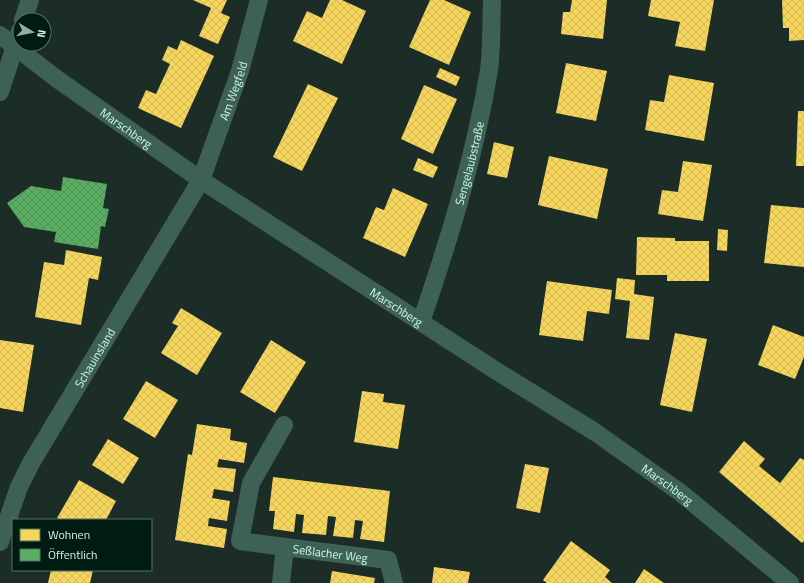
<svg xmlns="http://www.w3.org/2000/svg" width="804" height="583" font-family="'Titillium Web',sans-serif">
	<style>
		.homes { fill: url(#homes-cross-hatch) }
		.public { fill: url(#public-cross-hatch) }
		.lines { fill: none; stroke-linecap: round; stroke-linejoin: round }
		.minor { stroke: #3e6156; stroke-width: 18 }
		.labels { text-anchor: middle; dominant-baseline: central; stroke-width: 4; stroke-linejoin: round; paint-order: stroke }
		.street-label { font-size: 12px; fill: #ccf9e5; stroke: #001b11 }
	</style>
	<defs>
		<pattern id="homes-cross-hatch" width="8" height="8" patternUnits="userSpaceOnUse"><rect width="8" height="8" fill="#f6d55c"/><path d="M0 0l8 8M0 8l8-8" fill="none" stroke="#d1b957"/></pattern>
		<pattern id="public-cross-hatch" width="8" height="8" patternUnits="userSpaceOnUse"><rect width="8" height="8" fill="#5aae61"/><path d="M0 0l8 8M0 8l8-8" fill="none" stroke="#519059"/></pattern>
	</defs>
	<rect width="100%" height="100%" fill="#1c2c26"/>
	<path class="homes" d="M 193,0 L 227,0 L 221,13 L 230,17 L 218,44 L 199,36 L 211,8 Z
		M 330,0 L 342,0 L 366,11 L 342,64 L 293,41 L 307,11 L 322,18 Z
		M 430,0 L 444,0 L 471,12 L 449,65 L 409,47 Z
		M 572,0 L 607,0 L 603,39 L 561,34 L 563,12 L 570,12 Z
		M 651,0 L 714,0 L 705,51 L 675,46 L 680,22 L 648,16 Z
		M 782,0 L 804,0 L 804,40 L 789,41 L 789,28 L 783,28 Z
		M 181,40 L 214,56 L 181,128 L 138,108 L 146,90 L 156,94 L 170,64 L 162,60 L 168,46 L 177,50 Z
		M 566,63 L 607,71 L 596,121 L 556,113 Z
		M 440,68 L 460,77 L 456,86 L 436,77 Z
		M 669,75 L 714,83 L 704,141 L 645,130 L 650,100 L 664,102 Z
		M 308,84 L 338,98 L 302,171 L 273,157 Z
		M 424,85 L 457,99 L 433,154 L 401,139 Z
		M 798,111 L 804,111 L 804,166 L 796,166 Z
		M 494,142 L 514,147 L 507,178 L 487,174 Z
		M 549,156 L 608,169 L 597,219 L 538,205 Z
		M 418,158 L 438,167 L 433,178 L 413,170 Z
		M 683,161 L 712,165 L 703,221 L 658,214 L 662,190 L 678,192 Z
		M 393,188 L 428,204 L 405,257 L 363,238 L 376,207 L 384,210 Z
		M 771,205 L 804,208 L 804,267 L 764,263 Z
		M 718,229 L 728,230 L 727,251 L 717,250 Z
		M 637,237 L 675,238 L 675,241 L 709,241 L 709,281 L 667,281 L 667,275 L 636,275 Z
		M 66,250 L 102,257 L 98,280 L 89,278 L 81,325 L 35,317 L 44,262 L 64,265 Z
		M 617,278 L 635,280 L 634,294 L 654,297 L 649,340 L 626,338 L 630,301 L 615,299 Z
		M 547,281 L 612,290 L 609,314 L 587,311 L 583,341 L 539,335 Z
		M 181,308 L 222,333 L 197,375 L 161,353 L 178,326 L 172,323 Z
		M 773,325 L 804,337 L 804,357 L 795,379 L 758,365 Z
		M 675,333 L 707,339 L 692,412 L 660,405 Z
		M 0,340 L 34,345 L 23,412 L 0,408 Z
		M 271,340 L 306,362 L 275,413 L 240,392 Z
		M 146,381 L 178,400 L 155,438 L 123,419 Z
		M 362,391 L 384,394 L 383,402 L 405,405 L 398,449 L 354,442 Z
		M 197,424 L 231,429 L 230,440 L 247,443 L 244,463 L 219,459 L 217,467 L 236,469 L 233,492 L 214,489 L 212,498 L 230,501 L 227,521 L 209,518 L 208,526 L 227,529 L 224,548 L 175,540 L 188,454 L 192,455 Z
		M 108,439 L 139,458 L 123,484 L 92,465 Z
		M 744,441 L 765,459 L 759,466 L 780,483 L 800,458 L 804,460 L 804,541 L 802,543 L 719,472 Z
		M 525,464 L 549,468 L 540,513 L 516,508 Z
		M 273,477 L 390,491 L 384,542 L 360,539 L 363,521 L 355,520 L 353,538 L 333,536 L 336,517 L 328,516 L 326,535 L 302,533 L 304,515 L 296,514 L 294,532 L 273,529 L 275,511 L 269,511 Z
		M 79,480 L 116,501 L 106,520 L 61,520 L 57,518 Z
		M 571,541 L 610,570 L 605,577 L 612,583 L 547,583 L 543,580 Z
		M 434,567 L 470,572 L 468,583 L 432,583 Z
		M 644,569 L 664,583 L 635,583 Z
		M 51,570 L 93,570 L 90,583 L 48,583 Z
		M 332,571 L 375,578 L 374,583 L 330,583 Z"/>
	<path class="public" d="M 63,177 L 107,184 L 103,208 L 109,209 L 105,227 L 101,226 L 98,249 L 54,242 L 56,232 L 24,227 L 7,203 L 31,186 L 61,191 Z"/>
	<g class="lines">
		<g class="minor">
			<path d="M 23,20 L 30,0"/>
			<path id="s1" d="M 0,35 L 57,79 L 201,180 L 498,372 L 595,432 L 681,493 L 790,583"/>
			<path d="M 0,92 L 20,31"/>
			<path id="s2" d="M 421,322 C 449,240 475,156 489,70 C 492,47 491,23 492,0"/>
			<path d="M 284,425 L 251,483 L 240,541 L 285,547"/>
			<path id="s3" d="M 0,542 L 19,487 L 31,463 L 201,180 L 240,71 L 259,0"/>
			<path id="s4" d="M 281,583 L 285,547 L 388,560 L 394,583"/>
		</g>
	</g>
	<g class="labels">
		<g class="street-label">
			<text stroke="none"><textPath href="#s3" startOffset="510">Am Wegfeld</textPath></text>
			<text stroke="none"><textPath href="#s1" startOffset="157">Marschberg</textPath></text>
			<text stroke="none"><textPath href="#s2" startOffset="166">Sengelaubstraße</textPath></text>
			<text stroke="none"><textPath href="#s1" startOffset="481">Marschberg</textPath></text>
			<text stroke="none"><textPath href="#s3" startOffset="208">Schauinsland</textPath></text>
			<text stroke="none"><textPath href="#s1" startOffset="805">Marschberg</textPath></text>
			<text stroke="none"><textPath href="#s4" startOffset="82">Seßlacher Weg</textPath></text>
		</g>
	</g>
	<rect x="12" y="519" width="140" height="52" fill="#001b11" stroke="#527466"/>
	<rect x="20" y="529" width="20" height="12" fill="#f6d55c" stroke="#527466"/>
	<text x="48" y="539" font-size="12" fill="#ccf9e5">Wohnen</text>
	<rect x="20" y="549" width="20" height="12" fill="#5aae61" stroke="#527466"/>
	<text x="48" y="559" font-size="12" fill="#ccf9e5">Öffentlich</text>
	<g transform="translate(32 32) rotate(100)"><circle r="19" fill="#001b11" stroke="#527466"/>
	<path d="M0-3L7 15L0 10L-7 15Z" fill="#8eb1a2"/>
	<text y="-6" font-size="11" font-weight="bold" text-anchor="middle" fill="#ccf9e5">N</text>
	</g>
</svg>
